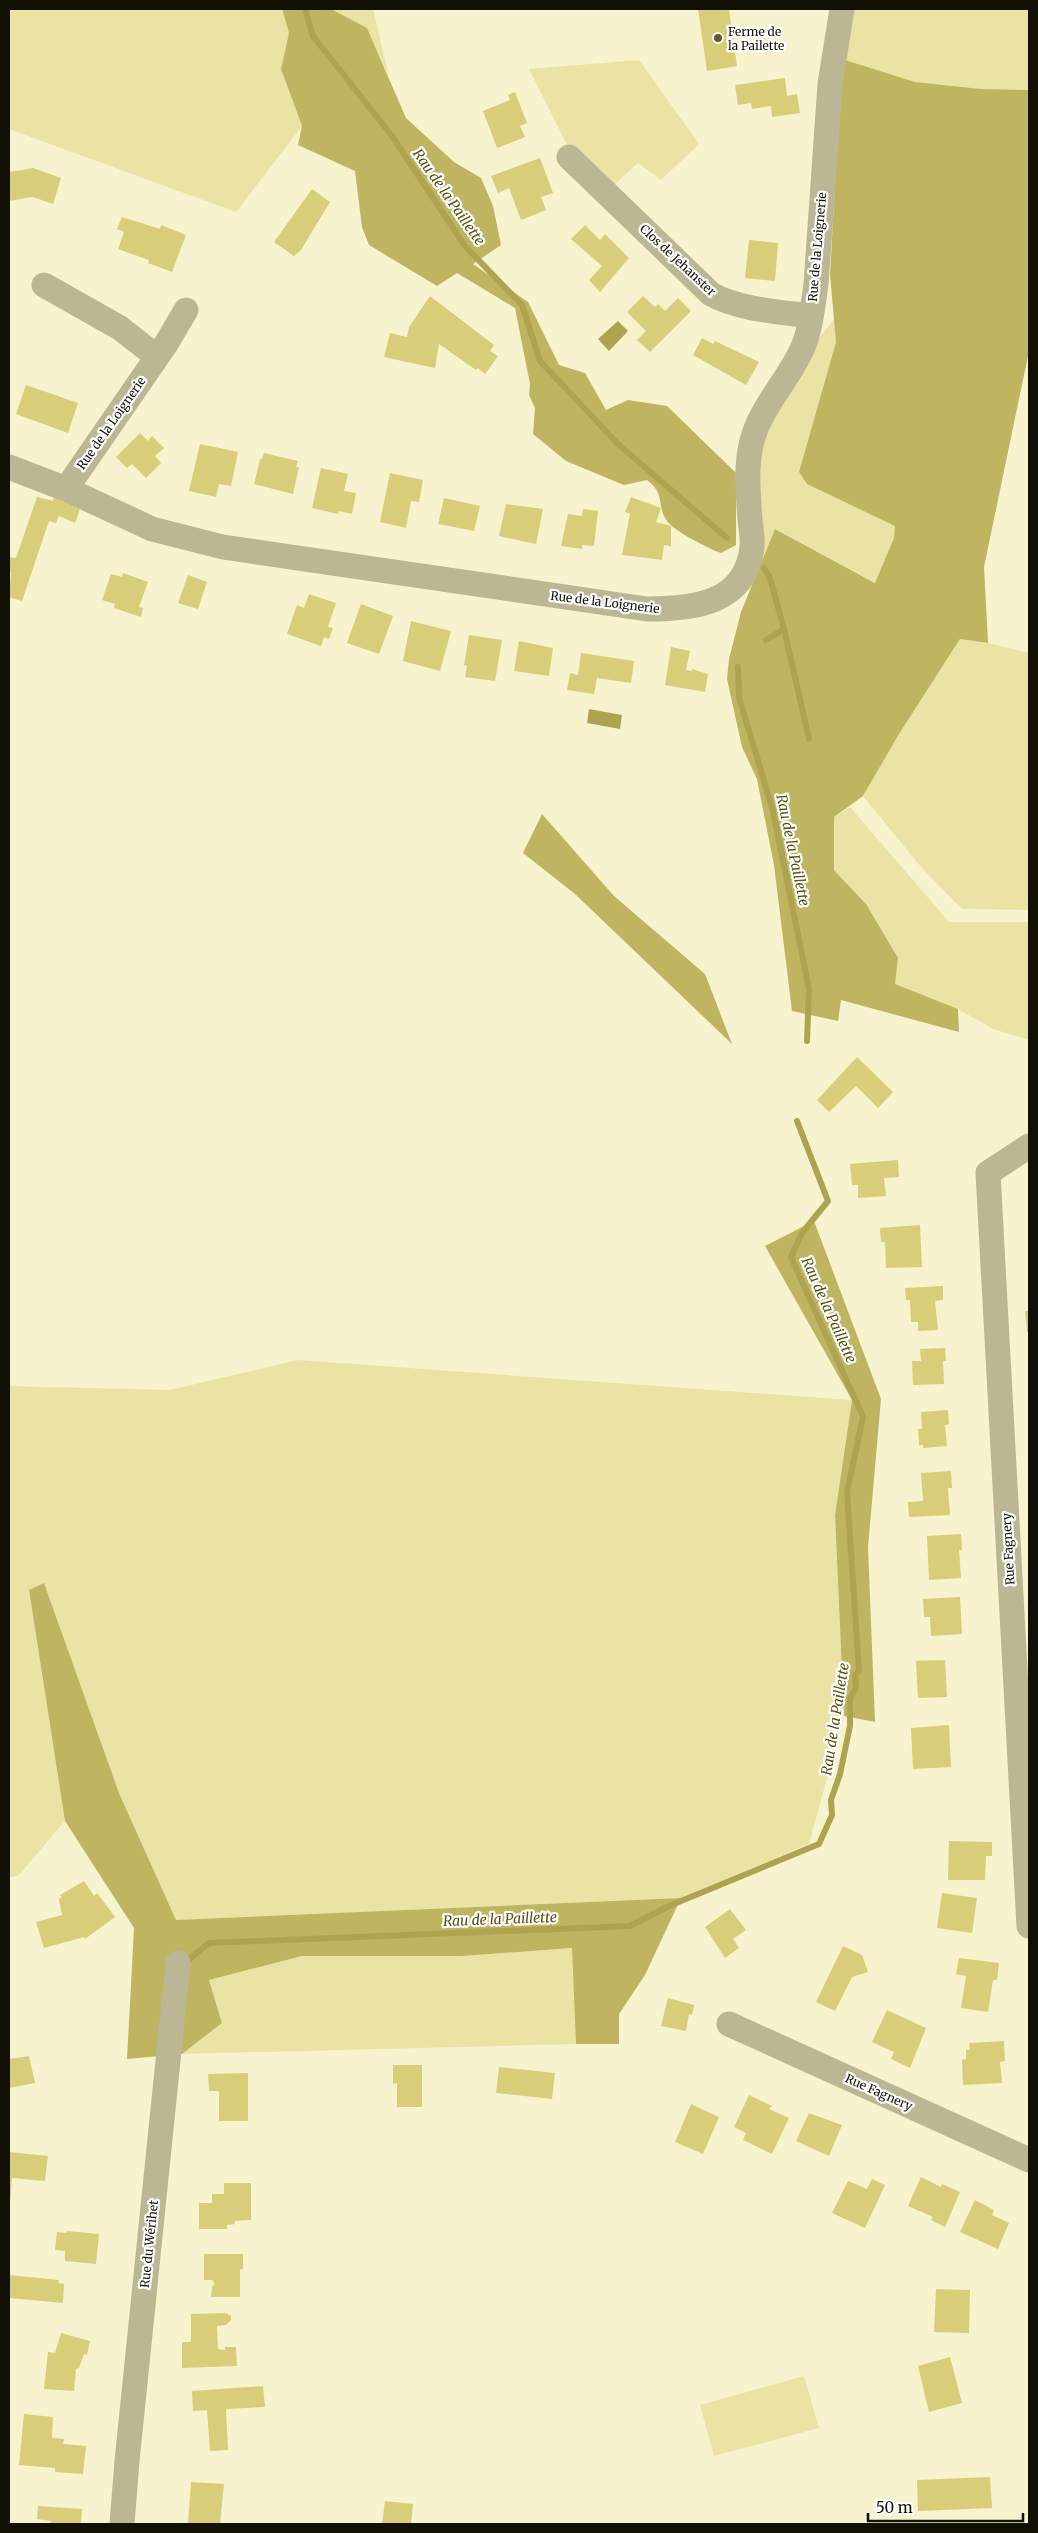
<svg xmlns="http://www.w3.org/2000/svg" width="1038" height="2533" font-family="Merriweather,serif">
	<style>
		.green { fill: #ebe3a4 }
		.forest { fill: #bfb460 }
		.water { fill: #aea34f }
		.lines { fill: none; stroke-linecap: round; stroke-linejoin: round }
		.stream { stroke: #aea34f; stroke-width: 6 }
		.building { fill: #d8cd79 }
		.minor { stroke: #bbb794; stroke-width: 25 }
		.poi-dot { fill: #615a26; stroke: #fff; stroke-width: 2 }
		.labels { text-anchor: middle; dominant-baseline: central; stroke-width: 4.5; stroke-linejoin: round; paint-order: stroke }
		.poi-label { font-size: 12px; fill: #121004; stroke: #fff; text-anchor: start }
		.street-label { font-size: 12px; fill: #121004; stroke: #fff }
		.water-label { font-size: 14px; font-style: italic; fill: #564e0c; stroke: #fff }
	</style>
	<rect width="100%" height="100%" fill="#f7f3cf"/>
	<path class="green" d="M 9,9 L 282,9 L 289,33 L 281,69 L 302,126 L 236,212 L 9,129 Z
		M 373,9 L 389,76 L 367,29 L 331,10 Z
		M 849,9 L 1029,9 L 1029,90 L 981,89 L 915,82 L 842,59 Z
		M 639,60 L 699,144 L 661,180 L 638,163 L 612,187 L 569,149 L 529,69 Z
		M 835,318 L 836,342 L 799,472 L 807,484 L 896,526 L 894,538 L 876,583 L 776,529 L 762,559 C 760,526 753,492 755,459 C 757,419 810,349 835,318 Z
		M 960,639 L 988,643 L 1029,653 L 1029,910 L 962,909 L 921,867 L 863,796 L 899,734 Z
		M 850,807 L 949,922 L 1029,922 L 1029,1040 L 993,1029 L 958,1009 L 895,984 L 866,904 L 834,870 L 834,817 Z
		M 298,1360 L 852,1400 L 835,1515 L 844,1716 L 809,1844 L 681,1898 L 176,1920 L 119,1793 L 44,1583 L 29,1590 L 65,1821 L 18,1876 L 9,1877 L 9,1386 L 170,1390 Z
		M 573,1948 L 576,2044 L 182,2054 L 222,2023 L 209,1980 L 302,1956 L 462,1956 Z
		M 804,2376 L 819,2428 L 714,2456 L 700,2405 Z"/>
	<path class="forest" d="M 282,9 L 331,9 L 367,28 L 406,118 L 454,162 L 481,178 L 493,206 L 501,245 L 473,264 L 528,302 L 559,365 L 585,373 L 606,410 L 628,400 L 667,406 L 736,473 L 736,545 L 721,553 C 709,549 674,531 667,521 C 656,505 666,494 647,480 L 624,485 L 566,461 L 533,434 L 535,408 L 529,395 L 530,384 L 515,308 L 457,273 L 437,286 L 369,245 L 362,227 L 355,171 L 298,145 L 302,126 L 281,69 L 289,33 Z
		M 842,59 L 915,82 L 981,89 L 1029,90 L 1029,351 L 984,567 L 988,643 L 960,639 L 899,734 L 863,796 L 834,817 L 834,870 L 866,904 L 898,958 L 895,984 L 958,1009 L 959,1032 L 841,1000 L 838,1021 L 792,1011 L 774,865 L 757,779 L 742,747 L 727,679 L 729,659 L 741,612 L 775,529 L 875,583 L 894,538 L 895,526 L 807,484 L 799,472 L 836,342 L 830,274 Z
		M 542,814 L 614,896 L 705,974 L 732,1044 L 575,894 L 523,853 Z
		M 814,1221 L 881,1399 L 868,1547 L 875,1722 L 844,1716 L 835,1515 L 852,1400 L 765,1246 Z
		M 44,1583 L 119,1793 L 176,1920 L 681,1898 L 645,1975 L 619,2014 L 619,2044 L 576,2044 L 572,1948 L 462,1956 L 302,1956 L 209,1980 L 222,2023 L 182,2054 L 127,2059 L 134,1928 L 65,1821 L 29,1590 Z"/>
	<path class="water" d="M 618,321 L 628,331 L 609,351 L 598,339 Z
		M 589,709 L 622,715 L 620,729 L 587,723 Z"/>
	<g class="lines">
		<path class="stream" d="M 305,9 L 313,36 L 392,136 L 465,246 L 522,305 L 540,361 L 619,445 L 727,538
			M 764,568 L 770,578 L 784,629 L 809,739
			M 766,640 L 784,629
			M 738,667 L 739,697 L 773,811 L 809,989 L 807,1041
			M 186,1962 L 209,1943 L 630,1926 L 669,1906 L 819,1844 L 832,1815 L 831,1800 L 840,1774 L 850,1726 L 850,1698 L 856,1688 L 855,1675 L 859,1671 L 847,1492 L 863,1417 L 791,1257 L 802,1233 L 828,1201 L 797,1121"/>
	</g>
	<path class="building" d="M 698,9 L 729,9 L 737,66 L 707,71 Z
		M 785,78 L 787,96 L 797,94 L 800,113 L 772,117 L 771,106 L 752,109 L 751,103 L 738,105 L 735,85 Z
		M 515,92 L 527,123 L 520,126 L 525,137 L 497,148 L 483,111 L 510,100 L 508,95 Z
		M 540,158 L 553,193 L 541,197 L 546,210 L 521,220 L 509,188 L 498,193 L 491,176 Z
		M 33,168 L 61,178 L 53,204 L 33,197 L 9,201 L 9,172 Z
		M 312,189 L 330,202 L 301,250 L 294,256 L 274,242 Z
		M 122,217 L 160,229 L 161,225 L 186,235 L 172,272 L 148,263 L 149,260 L 118,249 L 124,232 L 117,229 Z
		M 585,225 L 600,240 L 605,234 L 629,258 L 600,292 L 589,280 L 602,266 L 571,239 Z
		M 749,240 L 778,243 L 775,281 L 745,278 Z
		M 430,296 L 494,345 L 490,351 L 498,356 L 485,374 L 478,368 L 476,370 L 439,344 L 435,368 L 384,357 L 390,333 L 407,337 L 409,327 Z
		M 643,296 L 655,307 L 658,304 L 665,311 L 678,298 L 691,311 L 650,352 L 637,340 L 646,331 L 627,312 Z
		M 702,338 L 713,344 L 715,341 L 759,362 L 746,385 L 693,355 Z
		M 26,385 L 78,403 L 68,433 L 16,414 Z
		M 140,433 L 148,441 L 152,436 L 164,448 L 155,456 L 161,463 L 146,478 L 132,464 L 127,468 L 116,457 Z
		M 200,444 L 238,452 L 231,486 L 219,484 L 216,497 L 189,491 Z
		M 264,453 L 298,461 L 296,467 L 299,467 L 293,494 L 254,484 L 260,459 L 262,459 Z
		M 321,468 L 348,474 L 344,491 L 356,493 L 352,514 L 339,511 L 338,514 L 312,508 Z
		M 390,473 L 423,480 L 419,502 L 411,501 L 406,528 L 380,522 Z
		M 37,497 L 53,501 L 54,497 L 80,509 L 75,523 L 59,516 L 56,523 L 49,521 L 22,601 L 9,597 L 11,572 L 9,572 L 9,557 L 16,558 Z
		M 631,497 L 661,508 L 656,522 L 671,526 L 671,546 L 664,545 L 662,560 L 622,555 L 630,514 L 625,512 Z
		M 444,498 L 480,506 L 474,531 L 438,524 Z
		M 506,504 L 543,509 L 536,544 L 499,536 Z
		M 583,509 L 598,511 L 594,546 L 582,545 L 582,549 L 561,546 L 568,514 L 582,516 Z
		M 123,573 L 148,582 L 139,607 L 143,608 L 141,617 L 114,608 L 115,604 L 102,600 L 111,574 L 122,577 Z
		M 188,575 L 207,582 L 198,609 L 178,603 Z
		M 309,594 L 336,603 L 328,627 L 333,628 L 329,639 L 324,637 L 321,646 L 287,634 L 297,605 L 304,608 Z
		M 361,604 L 393,616 L 379,654 L 347,643 Z
		M 411,621 L 451,631 L 440,671 L 403,661 Z
		M 469,635 L 502,640 L 495,681 L 465,677 L 467,666 L 464,665 Z
		M 519,641 L 553,648 L 549,676 L 514,671 Z
		M 671,647 L 690,651 L 686,670 L 692,671 L 692,669 L 708,674 L 705,692 L 665,685 Z
		M 581,653 L 634,661 L 631,683 L 597,678 L 594,694 L 567,690 L 570,673 L 578,675 Z
		M 857,1057 L 893,1092 L 878,1108 L 856,1086 L 829,1112 L 817,1100 Z
		M 898,1160 L 899,1177 L 884,1178 L 886,1196 L 858,1198 L 858,1185 L 852,1185 L 850,1164 Z
		M 920,1225 L 922,1267 L 886,1268 L 885,1242 L 881,1242 L 880,1228 Z
		M 943,1286 L 943,1300 L 935,1301 L 938,1330 L 918,1331 L 918,1322 L 911,1322 L 910,1300 L 906,1300 L 905,1288 Z
		M 1025,1311 L 1029,1311 L 1029,1332 L 1027,1332 Z
		M 945,1348 L 946,1361 L 943,1361 L 944,1384 L 913,1385 L 912,1361 L 921,1361 L 920,1349 Z
		M 948,1410 L 949,1424 L 945,1425 L 947,1446 L 923,1448 L 923,1445 L 919,1445 L 918,1429 L 922,1429 L 921,1412 Z
		M 951,1471 L 952,1488 L 948,1488 L 950,1515 L 909,1517 L 908,1502 L 923,1501 L 921,1473 Z
		M 961,1534 L 962,1550 L 959,1550 L 961,1578 L 929,1580 L 927,1536 Z
		M 960,1597 L 962,1634 L 931,1636 L 930,1617 L 924,1617 L 923,1599 Z
		M 945,1660 L 947,1697 L 918,1698 L 916,1661 Z
		M 949,1725 L 951,1767 L 913,1769 L 911,1728 Z
		M 949,1841 L 992,1842 L 992,1856 L 986,1856 L 985,1880 L 948,1880 Z
		M 84,1881 L 94,1896 L 97,1893 L 115,1917 L 85,1939 L 84,1937 L 44,1948 L 36,1922 L 62,1915 L 59,1899 L 62,1897 L 60,1895 Z
		M 942,1893 L 977,1898 L 972,1933 L 937,1928 Z
		M 730,1909 L 746,1930 L 733,1939 L 739,1948 L 725,1958 L 705,1927 Z
		M 843,1946 L 862,1955 L 868,1972 L 852,1977 L 835,2011 L 816,2002 Z
		M 959,1958 L 999,1963 L 997,1980 L 993,1980 L 988,2012 L 961,2008 L 966,1976 L 956,1974 Z
		M 668,1998 L 694,2005 L 692,2015 L 689,2014 L 686,2031 L 661,2026 Z
		M 887,2010 L 926,2028 L 910,2068 L 891,2059 L 894,2052 L 872,2042 Z
		M 1004,2041 L 1005,2061 L 1000,2062 L 1002,2083 L 963,2085 L 962,2060 L 966,2059 L 966,2050 L 970,2050 L 969,2043 Z
		M 29,2056 L 35,2083 L 9,2088 L 9,2059 Z
		M 393,2065 L 422,2065 L 422,2107 L 397,2107 L 397,2083 L 393,2084 Z
		M 499,2067 L 555,2073 L 552,2099 L 496,2093 Z
		M 248,2073 L 248,2121 L 219,2121 L 219,2091 L 209,2091 L 208,2074 Z
		M 749,2095 L 772,2106 L 769,2109 L 789,2118 L 772,2154 L 743,2140 L 746,2133 L 734,2127 Z
		M 691,2104 L 719,2117 L 703,2154 L 675,2142 Z
		M 809,2113 L 842,2125 L 829,2156 L 796,2141 Z
		M 9,2152 L 48,2156 L 45,2181 L 12,2178 L 10,2204 Z
		M 921,2177 L 941,2187 L 942,2184 L 960,2192 L 945,2227 L 931,2220 L 933,2217 L 908,2206 Z
		M 872,2179 L 885,2185 L 865,2228 L 832,2213 L 848,2181 L 867,2189 Z
		M 224,2183 L 251,2183 L 251,2220 L 234,2221 L 235,2224 L 227,2225 L 227,2229 L 199,2229 L 199,2203 L 212,2203 L 212,2194 L 224,2194 Z
		M 975,2200 L 994,2210 L 992,2215 L 1009,2223 L 998,2249 L 960,2232 Z
		M 67,2231 L 99,2234 L 96,2264 L 65,2261 L 65,2251 L 55,2250 L 57,2232 L 67,2233 Z
		M 204,2254 L 243,2254 L 243,2270 L 240,2269 L 240,2297 L 211,2297 L 212,2287 L 215,2284 L 212,2280 L 204,2280 Z
		M 9,2275 L 59,2280 L 58,2283 L 64,2284 L 63,2303 L 9,2298 Z
		M 936,2289 L 970,2290 L 969,2333 L 934,2332 Z
		M 226,2313 L 231,2316 L 231,2320 L 226,2325 L 217,2326 L 218,2349 L 225,2350 L 225,2347 L 236,2347 L 237,2366 L 182,2368 L 182,2342 L 191,2342 L 191,2314 Z
		M 61,2333 L 90,2341 L 87,2355 L 84,2354 L 79,2368 L 76,2369 L 74,2391 L 44,2389 L 48,2352 L 55,2353 Z
		M 950,2357 L 962,2403 L 929,2412 L 918,2366 Z
		M 263,2386 L 265,2407 L 226,2409 L 228,2450 L 210,2451 L 207,2410 L 193,2411 L 192,2391 Z
		M 24,2414 L 53,2417 L 52,2438 L 64,2439 L 63,2444 L 86,2446 L 83,2474 L 55,2472 L 55,2468 L 19,2465 Z
		M 990,2477 L 992,2508 L 918,2511 L 917,2480 Z
		M 191,2482 L 224,2484 L 220,2524 L 188,2524 Z
		M 385,2501 L 413,2504 L 411,2524 L 382,2524 Z
		M 38,2506 L 82,2509 L 81,2524 L 50,2524 L 51,2521 L 37,2519 Z"/>
	<g class="lines">
		<path class="minor" d="M 569,157 L 711,294 C 737,309 780,312 811,316
			M 44,285 L 120,328 L 157,357
			M 9,467 L 66,489 L 152,529 L 223,547 L 647,609 C 693,609 746,604 752,547 C 753,538 751,529 750,520 C 748,488 744,456 757,426 C 769,398 791,375 803,347 C 811,328 813,304 816,284 L 830,84 L 842,9
			M 66,489 L 166,344 L 186,310
			M 1029,1146 L 988,1173 L 1029,1926
			M 729,2024 L 1029,2160
			M 122,2524 L 127,2461 L 178,1963"/>
	</g>
	<circle class="poi-dot" cx="718" cy="38" r="5"/>
	<g class="labels">
		<g class="poi-label">
			<text x="728" y="31">Ferme de<tspan x="728" dy="14">la Pailette</tspan></text>
		</g>
		<g class="street-label">
			<text transform="translate(817 247) rotate(-85)">Rue de la Loignerie</text>
			<text transform="translate(678 260) rotate(43)">Clos de Jehanster</text>
			<text transform="translate(111 423) rotate(-55)">Rue de la Loignerie</text>
			<text transform="translate(605 602) rotate(7)">Rue de la Loignerie</text>
			<text transform="translate(1008 1549) rotate(-93)">Rue Fagnery</text>
			<text transform="translate(879 2092) rotate(24)">Rue Fagnery</text>
			<text transform="translate(149 2244) rotate(-84)">Rue du Wérihet</text>
		</g>
		<g class="water-label">
			<text transform="translate(449 197) rotate(55)">Rau de la Paillette</text>
			<text transform="translate(793 850) rotate(78)">Rau de la Paillette</text>
			<text transform="translate(829 1310) rotate(66)">Rau de la Paillette</text>
			<text transform="translate(835 1719) rotate(-81)">Rau de la Paillette</text>
			<text transform="translate(500 1919) rotate(-2)">Rau de la Paillette</text>
		</g>
	</g>
	<rect width="1038" height="2533" fill="none" stroke="#121004" stroke-width="20"/>
	<path d="M868 2513v8h155v-8" fill="none" stroke="#121004" stroke-width="2.5"/>
	<text x="876" y="2513" font-size="15" fill="#121004" stroke="#ffffff" stroke-width="4" paint-order="stroke">50 m</text>
</svg>
